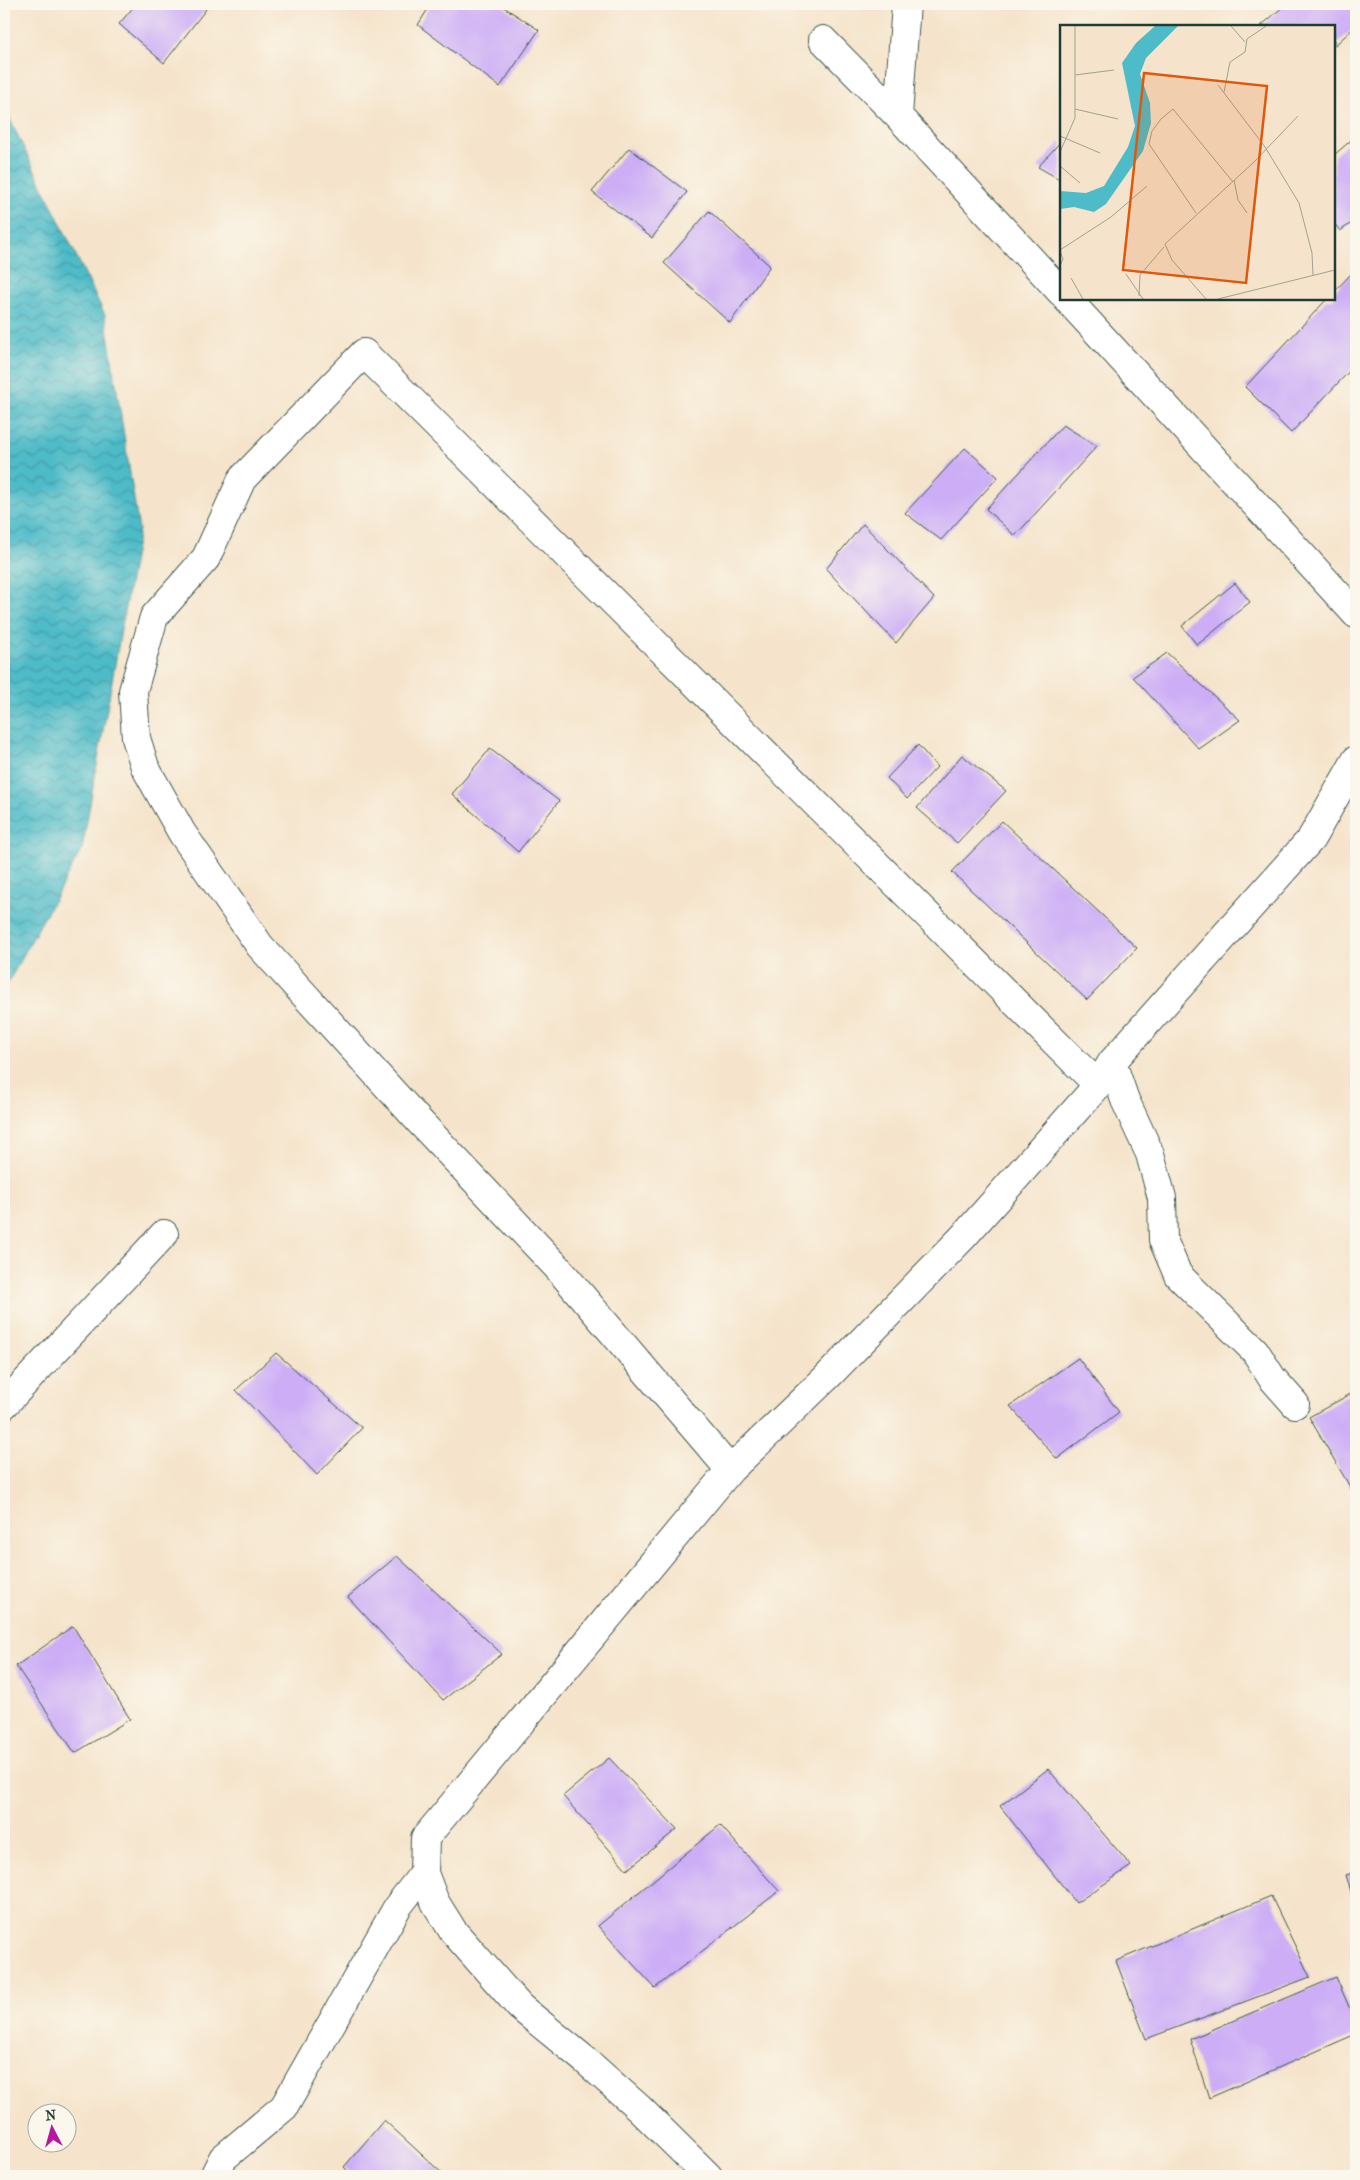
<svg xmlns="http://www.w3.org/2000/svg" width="1360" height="2180" font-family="'IM FELL French Canon',serif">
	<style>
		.water { fill: url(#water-waves); stroke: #367c7e }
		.building { fill: #ccadf6 }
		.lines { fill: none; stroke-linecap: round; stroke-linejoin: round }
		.minor-casing { stroke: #3f564b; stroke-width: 30 }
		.minor { stroke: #fff; stroke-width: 28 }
		.inset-road { fill: none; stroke: #9fa18f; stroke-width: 1 }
		.view { fill: #de580e; fill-opacity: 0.15; stroke: #de580e; stroke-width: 2.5 }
		.inset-edge { fill: none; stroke: #1f3d34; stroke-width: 2.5 }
	</style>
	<defs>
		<pattern id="water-waves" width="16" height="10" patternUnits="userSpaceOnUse" patternTransform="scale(1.25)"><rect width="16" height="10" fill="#4ebbc8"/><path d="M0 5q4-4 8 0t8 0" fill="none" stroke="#4099a3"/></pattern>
	</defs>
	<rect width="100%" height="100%" fill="#fbf7ec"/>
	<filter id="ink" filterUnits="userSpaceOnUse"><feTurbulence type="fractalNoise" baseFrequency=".02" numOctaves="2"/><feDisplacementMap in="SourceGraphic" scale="10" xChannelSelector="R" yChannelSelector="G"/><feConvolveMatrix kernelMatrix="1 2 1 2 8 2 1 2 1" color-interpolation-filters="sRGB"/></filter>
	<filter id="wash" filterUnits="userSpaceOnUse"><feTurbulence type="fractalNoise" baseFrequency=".0096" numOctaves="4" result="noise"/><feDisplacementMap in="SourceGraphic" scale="20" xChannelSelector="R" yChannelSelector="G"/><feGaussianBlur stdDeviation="1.12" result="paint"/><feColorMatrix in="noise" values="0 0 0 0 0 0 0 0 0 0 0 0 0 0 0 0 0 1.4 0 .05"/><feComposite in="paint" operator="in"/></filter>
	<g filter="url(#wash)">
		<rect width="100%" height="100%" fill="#f5e4cb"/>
		<path class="water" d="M 4,107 L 105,315 L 139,530 L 82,849 L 4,990 Z"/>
		<g id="blocks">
			<path class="building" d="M 136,4 L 210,4 L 164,63 L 119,24 Z
				M 431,4 L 499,4 L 539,30 L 500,87 L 418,25 Z
				M 1286,4 L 1353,4 L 1356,7 L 1356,26 L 1334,46 L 1334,26 L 1261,26 Z
				M 1356,136 L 1356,220 L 1340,231 L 1334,223 L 1334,155 Z
				M 1061,141 L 1061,180 L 1038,167 Z
				M 629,148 L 687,192 L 652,238 L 592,192 Z
				M 709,211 L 770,266 L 730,323 L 664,263 Z
				M 1350,275 L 1356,281 L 1356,364 L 1291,433 L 1245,387 L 1327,299 L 1334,299 L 1334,292 Z
				M 1063,425 L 1097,446 L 1015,536 L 986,509 Z
				M 965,448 L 998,477 L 941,540 L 905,513 Z
				M 863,524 L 934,598 L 896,643 L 826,569 Z
				M 1235,583 L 1250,602 L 1197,645 L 1182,626 Z
				M 1167,653 L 1240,720 L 1199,749 L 1133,677 Z
				M 918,745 L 937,767 L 907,799 L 887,778 Z
				M 490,749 L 559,801 L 518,852 L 452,794 Z
				M 962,755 L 1006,791 L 957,843 L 917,808 Z
				M 1002,821 L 1137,948 L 1087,1000 L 952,872 Z
				M 276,1353 L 362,1428 L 317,1475 L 236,1390 Z
				M 1078,1358 L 1119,1412 L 1057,1459 L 1010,1406 Z
				M 1356,1391 L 1356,1497 L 1309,1417 Z
				M 397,1556 L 502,1654 L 443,1700 L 348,1597 Z
				M 73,1626 L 130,1719 L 75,1753 L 16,1666 Z
				M 609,1758 L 677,1829 L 627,1870 L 563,1796 Z
				M 1048,1769 L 1131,1866 L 1076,1903 L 1000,1806 Z
				M 720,1825 L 779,1891 L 655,1988 L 598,1926 Z
				M 1356,1872 L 1356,1909 L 1346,1875 Z
				M 1271,1896 L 1310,1977 L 1146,2039 L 1116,1961 Z
				M 1336,1977 L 1356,2023 L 1356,2034 L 1209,2098 L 1190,2039 Z
				M 384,2120 L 445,2176 L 353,2176 L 344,2167 Z"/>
		</g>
	</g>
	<g filter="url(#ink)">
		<use href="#blocks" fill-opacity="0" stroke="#3f564b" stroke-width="1"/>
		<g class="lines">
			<g class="minor-casing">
				<path id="minor" d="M 823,40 L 898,116 L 1061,292
					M 898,116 L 906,4
					M 1067,299 L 1356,614
					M 1112,1062 L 1125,1100 L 1150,1154 L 1162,1198 L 1163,1240 L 1178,1275 L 1255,1351 L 1272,1378 L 1295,1404
					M 4,1405 L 164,1234
					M 730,1470 L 557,1267 L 419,1121 L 260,946 L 182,833 L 145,767 L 136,738 L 133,691 L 154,617 L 206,558 L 242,479 L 364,353 L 1098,1085
					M 214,2176 L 223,2158 L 284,2107 L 398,1906 L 424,1873
					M 708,2176 L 639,2108 L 585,2060 L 520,2007 L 453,1931 L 435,1902 L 424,1873 L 425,1838 L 730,1470 L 827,1377 L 963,1237 L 1098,1085 L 1112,1062 L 1311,839 L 1356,760"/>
			</g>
			<use href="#minor" class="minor"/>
		</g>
	</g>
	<g transform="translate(1060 25)">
		<rect width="275" height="275" fill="#f5e4cb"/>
		<path d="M 95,1 L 118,1 L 86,33 L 80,49 L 90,78 L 91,98 L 83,126 L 46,179 L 34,187 L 14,182 L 0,184 L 0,166 L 26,168 L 44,161 L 68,122 L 75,101 L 62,38 L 76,18 Z" fill="#4ebbc8"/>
		<path class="inset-road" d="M 171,1 L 185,17M 15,50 L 54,45M 158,60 L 205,122 L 239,178 L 252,228 L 253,250M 164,67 L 170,37 L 185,27 L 187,14 L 206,1M 15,84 L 58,94M 0,111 L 40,128M 0,127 L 15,93 L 15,1M 0,141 L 20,158M 174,155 L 178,175 L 187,188M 136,188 L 89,119 L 92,106 L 101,94 L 113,84 L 173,157M 0,225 L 51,192 L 87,161M 0,226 L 3,234 L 0,241M 66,249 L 83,274M 11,253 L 23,274M 79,271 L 80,250 L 104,222M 146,274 L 112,235 L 105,219 L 194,137 L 238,91M 158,274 L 275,245"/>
		<path class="view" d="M 84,48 L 207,61 L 186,258 L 63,245 Z"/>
		<rect width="275" height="275" class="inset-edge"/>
	</g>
	<rect width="1360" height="2180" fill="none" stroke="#fbf7ec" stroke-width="20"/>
	<g transform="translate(52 2128) rotate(354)"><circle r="24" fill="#fbf7ec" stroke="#a3ada2"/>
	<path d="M0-4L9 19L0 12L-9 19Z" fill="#b5179e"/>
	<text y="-8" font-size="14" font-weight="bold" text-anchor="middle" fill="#1f3d34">N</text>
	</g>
</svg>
